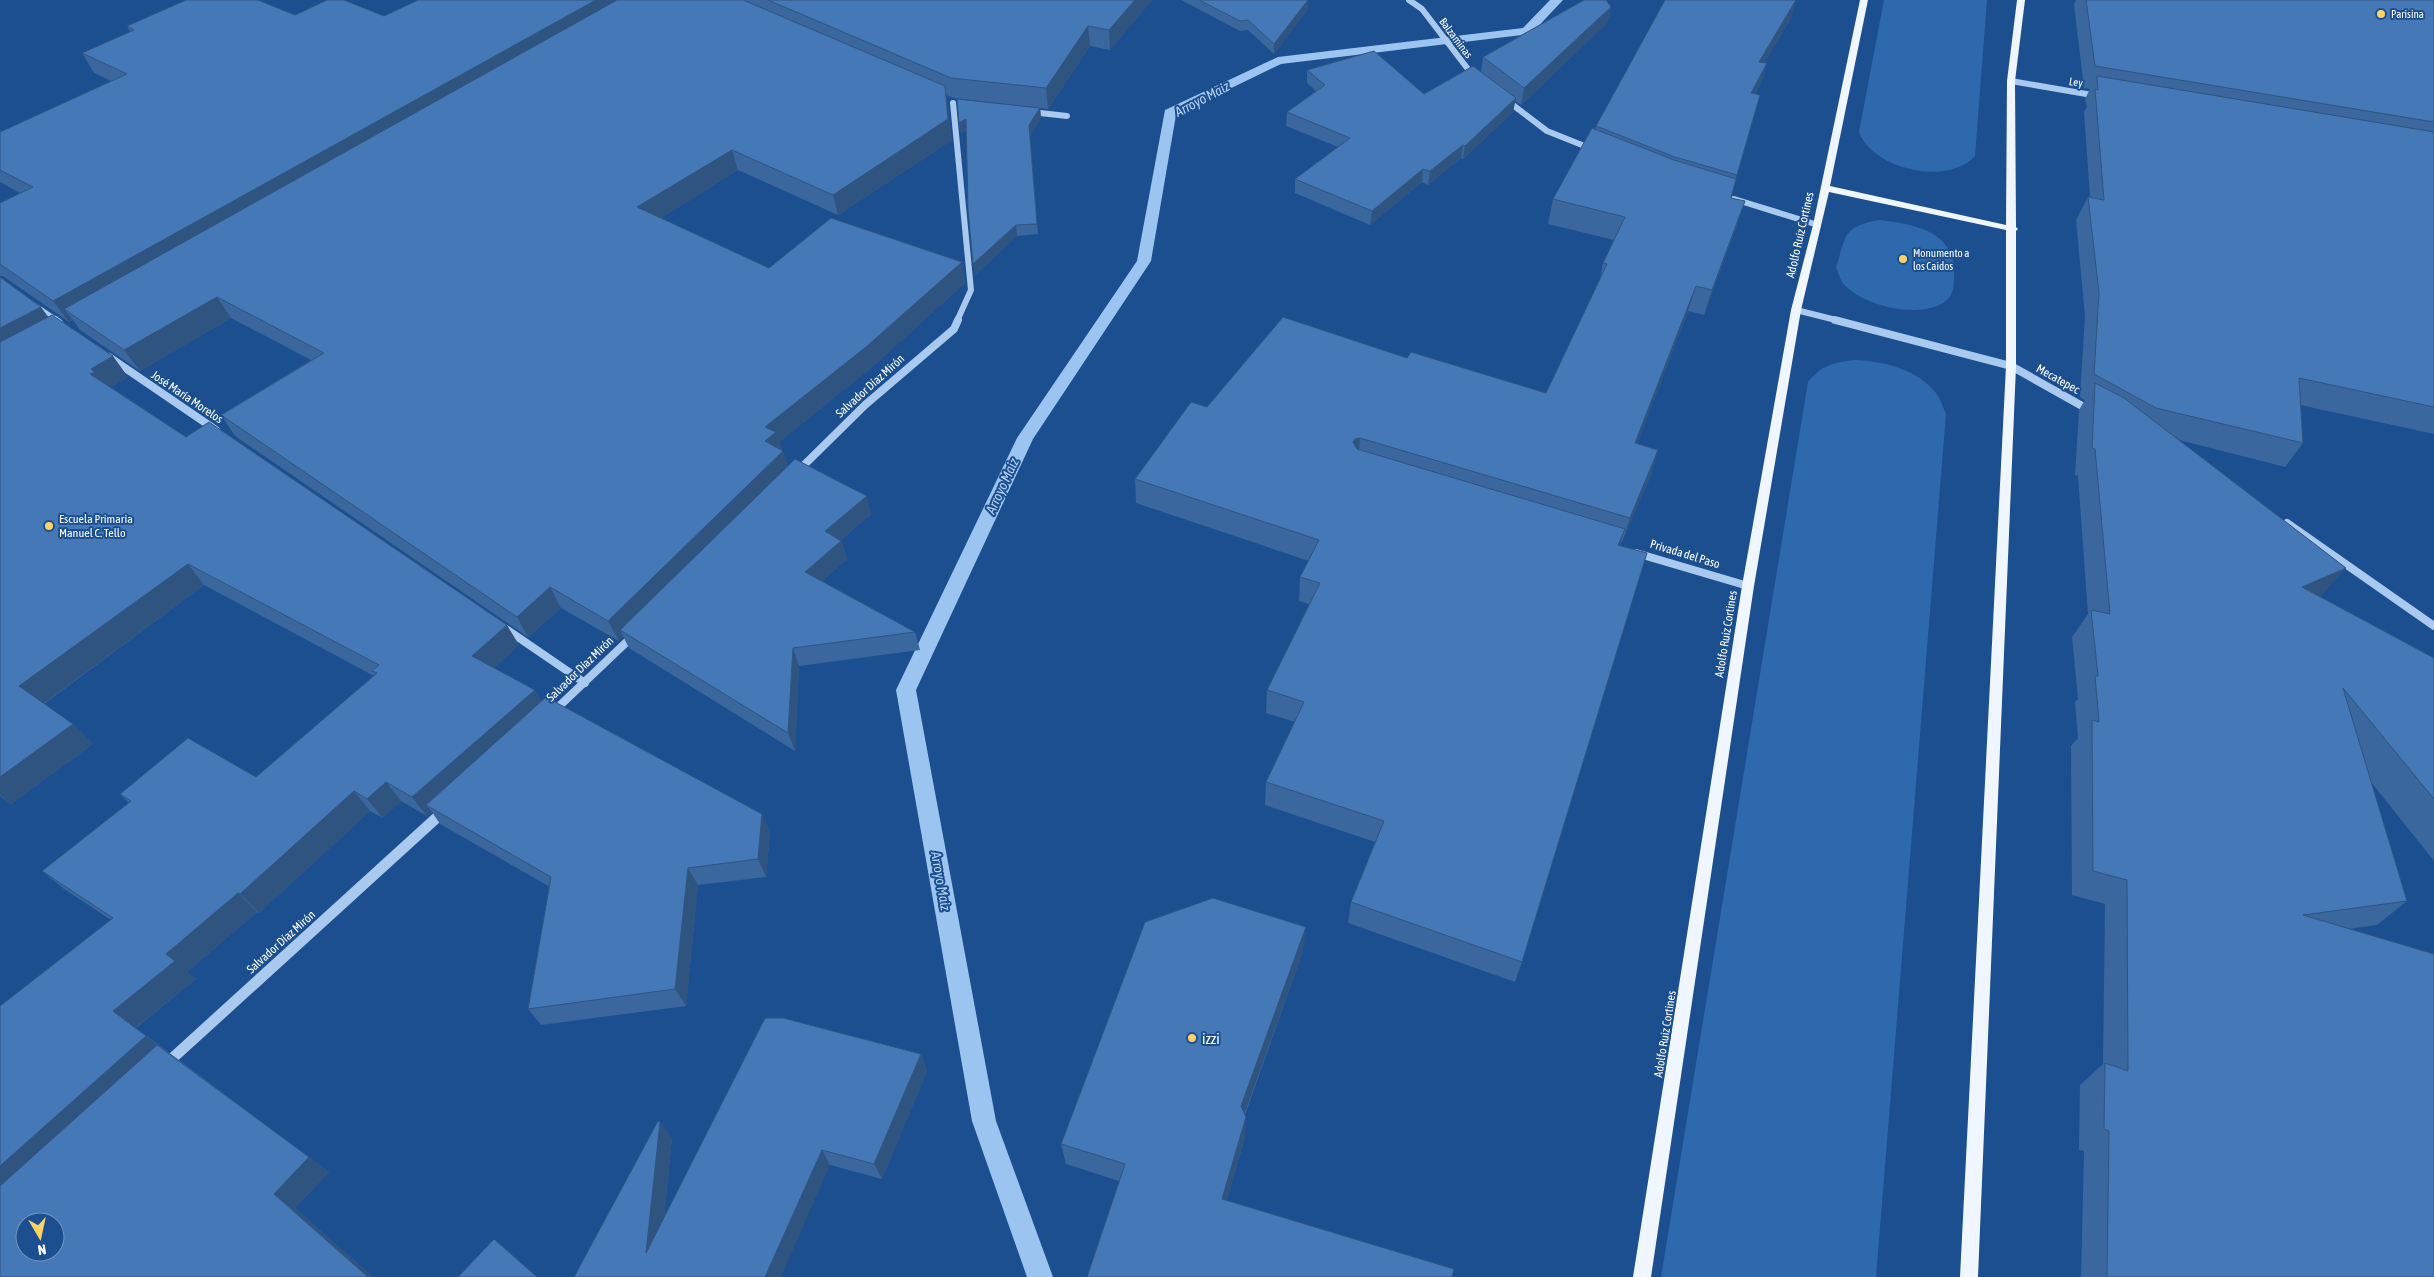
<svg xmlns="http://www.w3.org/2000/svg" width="2434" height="1277" font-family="'Asap Condensed',sans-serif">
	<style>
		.green { fill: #2e69ad }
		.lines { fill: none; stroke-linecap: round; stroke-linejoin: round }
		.stream { fill: #9cc4f0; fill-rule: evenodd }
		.minor-far2 { stroke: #a9c9ee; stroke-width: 6 }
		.minor-far1 { stroke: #a9c9ee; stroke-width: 8 }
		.minor { stroke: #a9c9ee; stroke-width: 11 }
		.major { fill: #f0f6ff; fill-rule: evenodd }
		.wall { fill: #3a679d }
		.shaded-wall { fill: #305480 }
		.building { fill: #4478b7; stroke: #305480; fill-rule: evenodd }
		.poi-dot { fill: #ffd166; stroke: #1b4f8f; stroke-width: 2 }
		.labels { text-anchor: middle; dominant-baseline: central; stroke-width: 4; stroke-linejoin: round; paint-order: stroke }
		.far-poi-label { font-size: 11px; fill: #fff; stroke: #1b4f8f; text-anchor: start }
		.far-street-label { font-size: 11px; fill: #fff; stroke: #1b4f8f }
		.street-label { font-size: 12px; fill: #fff; stroke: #1b4f8f }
		.poi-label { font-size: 12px; fill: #fff; stroke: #1b4f8f; text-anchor: start }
		.water-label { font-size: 14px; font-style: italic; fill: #b5d3f5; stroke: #1b4f8f }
		.near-poi-label { font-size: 15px; fill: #fff; stroke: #1b4f8f; text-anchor: start }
	</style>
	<rect width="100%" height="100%" fill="#1b4f8f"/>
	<path class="green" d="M 1884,0 L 1987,0 L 1975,156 C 1948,186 1873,170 1859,132 Z
		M 1879,220 C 1914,224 1956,231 1954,275 C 1954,284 1954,294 1947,300 C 1923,321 1860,306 1842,282 C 1840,278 1838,272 1836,268 C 1846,236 1842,227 1879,220 Z
		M 1854,360 C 1882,361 1918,369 1936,393 C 1941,399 1943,408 1946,414 L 1876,1277 L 1661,1277 L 1808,382 C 1822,365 1832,363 1854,360 Z"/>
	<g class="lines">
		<path class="stream" d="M 1550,0 L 1563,0 L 1531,34 L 1281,64 L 1176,115 L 1151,261 L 1033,439 L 916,690 L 996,1121 L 1053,1277 L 1027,1277 L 972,1121 L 896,690 L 1017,438 L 1137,261 L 1165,110 L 1278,57 L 1523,28 Z"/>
		<path class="minor-far2" d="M 1409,0 L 1422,9 L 1474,77
			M 2011,81 L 2098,96
			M 1505,99 L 1547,131 L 1592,149
			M 953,103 L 971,290 L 957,321
			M 1031,112 L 1067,116
			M 1734,199 L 1818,225
			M 35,306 L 57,321
			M 1796,310 L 1840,321"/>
		<path class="minor-far1" d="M 55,320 L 59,323
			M 1835,320 L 2011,366 L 2091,411
			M 109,357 L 216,430
			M 798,471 L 865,405 L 954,329 L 958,320
			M 2287,523 L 2434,626
			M 1636,553 L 1748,586
			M 503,627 L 585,683
			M 552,713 L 635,634"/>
		<path class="minor" d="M 165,1065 L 444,811"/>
		<path class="major" d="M 1860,0 L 1868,0 L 1830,186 L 2006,225 L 2007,81 L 2017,0 L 2025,0 L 2015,81 L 2016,227 L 2018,229 L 2016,231 L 2016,366 L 1978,1277 L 1960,1277 L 2006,366 L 2006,230 L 1829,192 L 1801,310 L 1754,586 L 1651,1277 L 1633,1277 L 1742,586 L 1791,310 L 1813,225 Z"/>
	</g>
	<path class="wall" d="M 418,0 L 1152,0 L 1110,50 L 1090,46 L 1048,109 L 954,98 L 946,95 L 952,140 L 838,215 L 738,170 L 661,218 L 769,268 L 962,262 L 965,283 L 871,368 L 779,442 L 788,466 L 871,514 L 841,540 L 847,559 L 822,581 L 915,632 L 920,650 L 799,666 L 795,751 L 629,648 L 623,636 L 619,641 L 561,608 L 528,637 L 235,436 L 221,415 L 311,360 L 231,318 L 140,371 L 80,330 L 73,320 L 69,322 L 3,276 L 0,276 L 0,203 L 20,193 L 0,182 L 0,132 L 111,81 L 94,73 L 82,53 L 130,32 L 127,26 L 295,15 L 384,16 Z
		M 1181,0 L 1308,0 L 1308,9 L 1274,54 L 1248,30 L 1240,31 Z
		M 2076,0 L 2434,0 L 2434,434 L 2300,405 L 2303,443 L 2285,467 L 2179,440 L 2322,595 L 2319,596 L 2434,658 L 2434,861 L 2371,782 L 2407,901 L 2377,925 L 2349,929 L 2434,1277 L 2081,1277 L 2084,1151 L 2079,1150 L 2080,1085 L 2103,1064 L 2105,904 L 2072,895 L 2071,746 L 2078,738 L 2075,702 L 2078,699 L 2072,637 L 2088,614 L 2078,476 L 2075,475 L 2079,410 L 2085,400 L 2080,397 L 2085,316 L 2076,220 L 2088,197 L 2090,197 L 2084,112 L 2087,107 L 2085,99 L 2090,89 L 2084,88 L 2074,5 Z
		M 1611,7 L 1607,23 L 1521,105 L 1515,101 L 1513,112 L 1463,159 L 1461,158 L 1428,185 L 1422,182 L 1370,225 L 1295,193 L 1295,179 L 1338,147 L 1286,126 L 1287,112 L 1316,91 L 1307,83 L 1307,70 L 1424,94 L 1481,72 L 1483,57 Z
		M 1791,18 L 1764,63 L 1767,63 L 1762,81 L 1755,94 L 1760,95 L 1736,178 L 1731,198 L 1737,225 L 1704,315 L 1688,311 L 1637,444 L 1658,450 L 1651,475 L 1622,542 L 1621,542 L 1620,545 L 1522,962 L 1515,982 L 1348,923 L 1351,902 L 1375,842 L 1265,805 L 1266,782 L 1295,722 L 1266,713 L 1267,690 L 1309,604 L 1299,601 L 1300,577 L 1309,561 L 1136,503 L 1135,479 L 1207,407 L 1407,358 L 1546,393 L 1600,279 L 1603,263 L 1614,240 L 1548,224 L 1553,199 L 1595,129 L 1596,126 Z
		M 1040,108 L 1041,118 L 1030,136 L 1038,234 L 1017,236 L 975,275 L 966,130 L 961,133 L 959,123 Z
		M 0,277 L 48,317 L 128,377 L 111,387 L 186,437 L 519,645 L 494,668 L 541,702 L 762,814 L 770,833 L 766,877 L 698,885 L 686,1006 L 541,1025 L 528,1009 L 550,887 L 440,824 L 432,812 L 427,816 L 401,801 L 383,818 L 370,811 L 259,913 L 257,912 L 187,972 L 196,979 L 136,1028 L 329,1172 L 295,1208 L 373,1277 L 0,1277 L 111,920 L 64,889 L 42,871 L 129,803 L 120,794 L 256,777 L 374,676 L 204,585 L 44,704 L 73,724 L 93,744 L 11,804 L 0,796 Z
		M 1303,951 L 1245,1115 L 1245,1137 L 1227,1200 L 1119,1181 L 1066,1164 L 1061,1144 Z
		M 921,1054 L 927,1071 L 882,1179 L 830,1165 L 574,1277 L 672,1138 L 664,1218 Z"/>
	<path class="shaded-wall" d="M 596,0 L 638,0 L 64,309 L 73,320 L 69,322 L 53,301 Z
		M 1135,0 L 1152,0 L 1110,50 L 1109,30 Z
		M 1308,0 L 1308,9 L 1274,54 L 1274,44 Z
		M 1796,1 L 1791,18 L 1754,79 L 1759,62 Z
		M 1611,7 L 1607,23 L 1521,105 L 1524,88 Z
		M 1088,26 L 1090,46 L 1048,109 L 1046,88 Z
		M 1767,63 L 1762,81 L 1746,110 L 1751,93 Z
		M 945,86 L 948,106 L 952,140 L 838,215 L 833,195 Z
		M 1516,98 L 1513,112 L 1463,159 L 1465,146 Z
		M 1040,108 L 1041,118 L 1030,136 L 1038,234 L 1029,125 Z
		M 966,119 L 967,129 L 961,133 L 959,123 Z
		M 1463,145 L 1461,158 L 1428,185 L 1430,171 Z
		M 732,150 L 738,170 L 645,228 L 637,207 Z
		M 1423,169 L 1422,182 L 1370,225 L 1372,211 Z
		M 1745,201 L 1737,225 L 1704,315 L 1712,290 Z
		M 1016,225 L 1017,236 L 975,275 L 973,264 Z
		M 962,262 L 965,283 L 871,368 L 779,442 L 782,451 L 783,451 L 790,472 L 620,630 L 623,636 L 619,641 L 608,621 L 765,441 L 765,427 Z
		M 1696,286 L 1688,311 L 1628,468 L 1635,443 Z
		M 217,297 L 231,318 L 140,371 L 124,350 Z
		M 41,307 L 57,329 L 0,358 L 0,328 Z
		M 113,356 L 128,377 L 108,389 L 90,374 L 91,369 Z
		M 1360,438 L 1358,462 L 1353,442 L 1355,439 Z
		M 1658,450 L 1651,475 L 1622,542 L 1630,518 Z
		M 867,496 L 871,514 L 830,549 L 825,531 Z
		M 1625,529 L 1617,553 L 1618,545 Z
		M 841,541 L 847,559 L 811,590 L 805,572 Z
		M 188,564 L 204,585 L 40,706 L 19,686 Z
		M 2346,568 L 2322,595 L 2279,614 L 2302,587 Z
		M 550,587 L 561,608 L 528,637 L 517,617 Z
		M 507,625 L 519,645 L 485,676 L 472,656 Z
		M 793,648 L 799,666 L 795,751 L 788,733 Z
		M 535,690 L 547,710 L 426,805 L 432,812 L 427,816 L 412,797 Z
		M 73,724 L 93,744 L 11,804 L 0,795 L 0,777 Z
		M 386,782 L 401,801 L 383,818 L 367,799 Z
		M 354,791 L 370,811 L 259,913 L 240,894 Z
		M 762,814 L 770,833 L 766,877 L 758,859 Z
		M 688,868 L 698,885 L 686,1006 L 675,989 Z
		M 238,893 L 257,912 L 187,972 L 196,979 L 135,1028 L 113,1011 L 166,954 Z
		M 1306,927 L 1303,951 L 1240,1126 L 1241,1106 Z
		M 146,1036 L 168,1053 L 0,1205 L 0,1166 Z
		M 921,1054 L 927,1071 L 882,1179 L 874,1164 Z
		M 1246,1117 L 1245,1137 L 1222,1217 L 1222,1199 Z
		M 660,1122 L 672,1138 L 659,1267 L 646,1253 Z
		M 822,1150 L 830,1165 L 781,1277 L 765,1277 Z
		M 309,1157 L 329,1172 L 295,1208 L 373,1277 L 368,1277 L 274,1194 Z
		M 494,1239 L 510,1252 L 538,1277 L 537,1277 Z"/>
	<path class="building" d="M 186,0 L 258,0 L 295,15 L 327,0 L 344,0 L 384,16 L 418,0 L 596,0 L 53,301 L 0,264 L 0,203 L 33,187 L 0,170 L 0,132 L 127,74 L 82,53 L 134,30 L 127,26 Z
		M 617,0 L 743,0 L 945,86 L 948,119 L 833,195 L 732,150 L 637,207 L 769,268 L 831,218 L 962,262 L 866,347 L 765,427 L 776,432 L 765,441 L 783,451 L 608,621 L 550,587 L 517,617 L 221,415 L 324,353 L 217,297 L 124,350 L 64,309 Z
		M 768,0 L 1135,0 L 1109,30 L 1088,26 L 1046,88 L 951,78 Z
		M 1199,0 L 1308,0 L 1274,44 L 1248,20 L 1240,21 Z
		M 1584,0 L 1606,0 L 1611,7 L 1524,88 L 1483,57 Z
		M 1665,0 L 1796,0 L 1759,62 L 1767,63 L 1751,93 L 1760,95 L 1737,175 L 1675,157 L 1596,126 Z
		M 2086,0 L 2434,0 L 2434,122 L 2095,66 Z
		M 1374,51 L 1424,94 L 1473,66 L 1516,98 L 1465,146 L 1463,145 L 1430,171 L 1423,169 L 1372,211 L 1295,179 L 1350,138 L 1287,112 L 1325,85 L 1307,70 Z
		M 2097,76 L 2434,132 L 2434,407 L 2299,378 L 2303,443 L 2156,408 L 2094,374 L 2099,293 L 2088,197 L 2104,200 L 2095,89 L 2098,90 Z
		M 957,99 L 1040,108 L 1029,125 L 1037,224 L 1016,225 L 973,264 L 968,209 L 966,119 L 959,123 Z
		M 1592,128 L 1674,160 L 1736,179 L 1731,198 L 1745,201 L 1712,290 L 1696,286 L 1635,443 L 1658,450 L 1630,518 L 1360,438 L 1355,439 L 1353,442 L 1357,449 L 1625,529 L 1618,545 L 1647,553 L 1522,962 L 1351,902 L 1384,821 L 1266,782 L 1304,702 L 1267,690 L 1320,583 L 1300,577 L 1319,540 L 1135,479 L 1191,402 L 1207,407 L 1283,317 L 1407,358 L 1411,352 L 1546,393 L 1607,264 L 1603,263 L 1625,217 L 1553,199 Z
		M 0,277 L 41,307 L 0,328 Z
		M 52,315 L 113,356 L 91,369 L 95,372 L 90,374 L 186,437 L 209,422 L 507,625 L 472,656 L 535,690 L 412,797 L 386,782 L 367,799 L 354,791 L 240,894 L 238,893 L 166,954 L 175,961 L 113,1011 L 146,1036 L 0,1166 L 0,1006 L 113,918 L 42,871 L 131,801 L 120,794 L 188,738 L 256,777 L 377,673 L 372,671 L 379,665 L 188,564 L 19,686 L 73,724 L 0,777 L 0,342 Z
		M 2095,383 L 2124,398 L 2346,568 L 2302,587 L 2434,658 L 2434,799 L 2343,688 L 2407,901 L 2303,915 L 2434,954 L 2434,1277 L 2107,1277 L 2109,1131 L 2104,1129 L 2105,1063 L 2128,1071 L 2127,880 L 2093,871 L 2092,720 L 2099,722 L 2095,676 L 2098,676 L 2091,610 L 2110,614 L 2095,449 L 2092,448 Z
		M 795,459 L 867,496 L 825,531 L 841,541 L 805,572 L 915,632 L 793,648 L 788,733 L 620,630 Z
		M 546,697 L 762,814 L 758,859 L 688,868 L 675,989 L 528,1009 L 551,877 L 426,805 Z
		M 1213,898 L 1306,927 L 1241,1106 L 1246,1117 L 1222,1199 L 1454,1269 L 1452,1277 L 1087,1277 L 1125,1164 L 1061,1144 L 1145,922 Z
		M 765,1018 L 783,1018 L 921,1054 L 874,1164 L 822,1150 L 765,1277 L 574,1277 L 658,1121 L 660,1122 L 646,1253 Z
		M 157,1045 L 309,1157 L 274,1194 L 368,1277 L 0,1277 L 0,1186 ZM 25,1222 L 55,1222 L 55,1252 L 25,1252 Z
		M 494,1239 L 537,1277 L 458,1277 Z"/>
	<g class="poi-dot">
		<circle cx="2381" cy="14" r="5"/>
		<circle cx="1903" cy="259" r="5"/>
		<circle cx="49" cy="526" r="5"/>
		<circle cx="1192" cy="1038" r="5"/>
	</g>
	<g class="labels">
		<g class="far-poi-label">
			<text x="2391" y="14">Parisina</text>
			<text x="1913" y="253">Monumento a<tspan x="1913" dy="13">los Caidos</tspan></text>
		</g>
		<g class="far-street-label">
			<text transform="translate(1456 38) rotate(53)">Balzaminas</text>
			<text transform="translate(2076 82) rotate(9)">Ley</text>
		</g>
		<g class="street-label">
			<text transform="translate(1800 235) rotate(-77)">Adolfo Ruiz Cortines</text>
			<text transform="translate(2058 379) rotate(29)">Mecatepec</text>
			<text transform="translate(870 386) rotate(-42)">Salvador Díaz Mirón</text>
			<text transform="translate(187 397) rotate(34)">José María Morelos</text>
			<text transform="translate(1685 554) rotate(17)">Privada del Paso</text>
			<text transform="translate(1726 634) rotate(-81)">Adolfo Ruiz Cortines</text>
			<text transform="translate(580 669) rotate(-44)">Salvador Díaz Mirón</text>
			<text transform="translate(281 942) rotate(-42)">Salvador Díaz Mirón</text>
			<text transform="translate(1665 1034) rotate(-81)">Adolfo Ruiz Cortines</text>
		</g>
		<g class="poi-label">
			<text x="59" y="519">Escuela Primaria<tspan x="59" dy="14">Manuel C. Tello</tspan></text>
		</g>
		<g class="water-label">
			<text transform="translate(1202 99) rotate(-28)">Arroyo Maiz</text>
			<text transform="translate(1002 486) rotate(-65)">Arroyo Maiz</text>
			<text transform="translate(941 881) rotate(80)">Arroyo Maiz</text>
		</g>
		<g class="near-poi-label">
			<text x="1202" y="1038">izzi</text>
		</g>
	</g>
	<g transform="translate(40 1237) rotate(171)"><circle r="24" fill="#1b4f8f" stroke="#7695bc"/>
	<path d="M0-4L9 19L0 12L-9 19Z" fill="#ffd166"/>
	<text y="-8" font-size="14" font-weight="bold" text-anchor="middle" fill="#ffffff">N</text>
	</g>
</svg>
